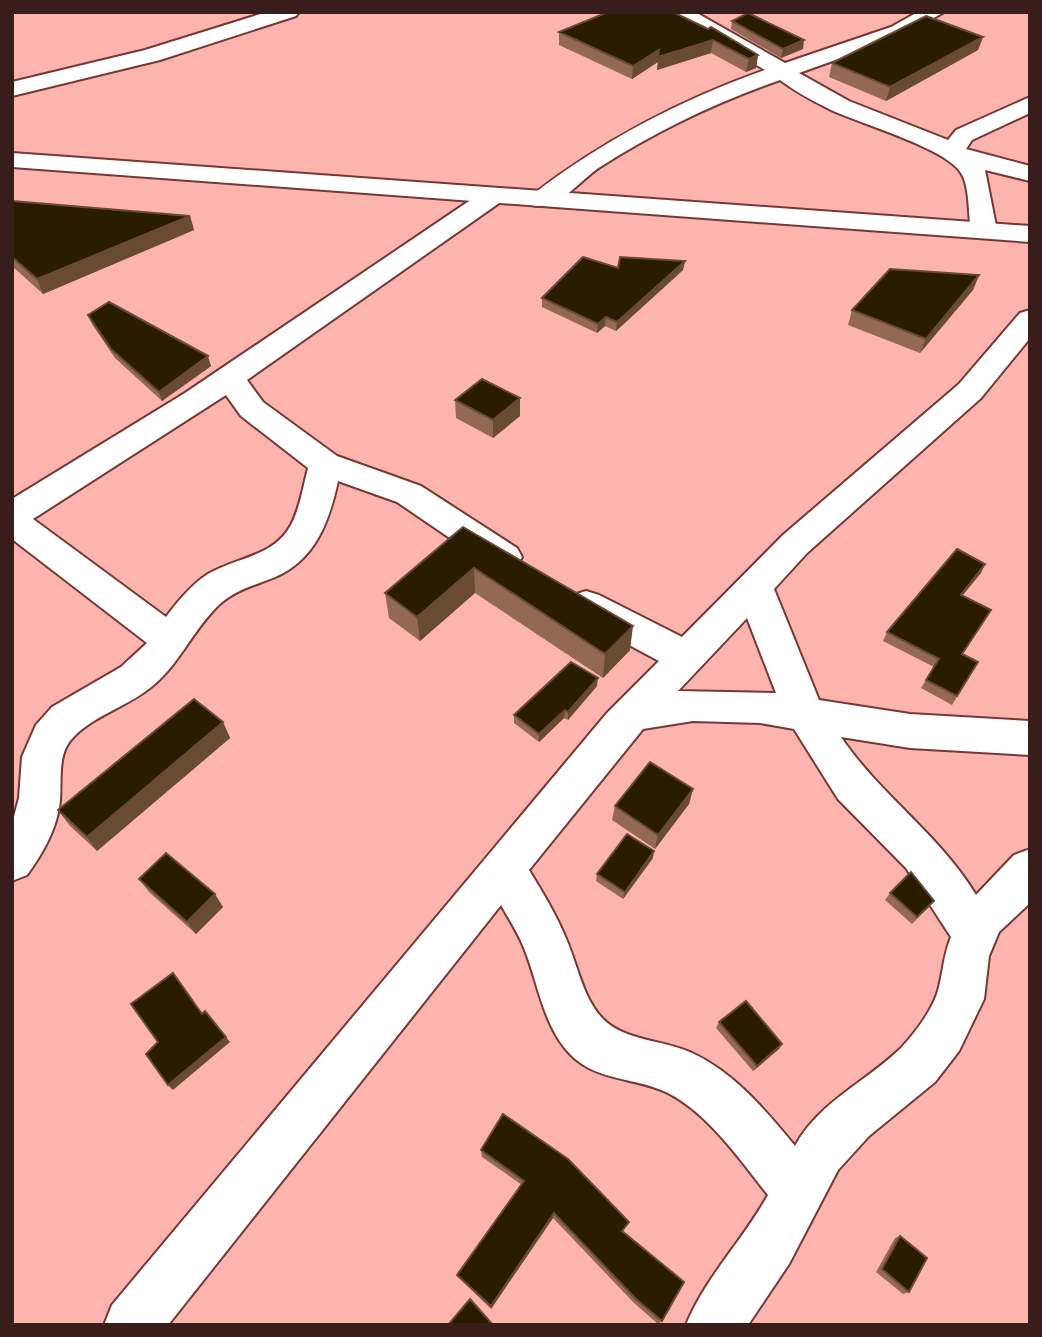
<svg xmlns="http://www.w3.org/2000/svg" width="1042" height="1337" font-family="Cabin,sans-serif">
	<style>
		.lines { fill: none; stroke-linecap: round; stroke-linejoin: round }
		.minor-casing { stroke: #753834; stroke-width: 4 }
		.secondary-casing { stroke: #753834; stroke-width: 4 }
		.minor { fill: #fff; fill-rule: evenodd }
		.secondary { fill: #fff; fill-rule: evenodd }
		.wall { fill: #946857 }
		.shaded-wall { fill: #694a34 }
		.building { fill: #2a1c00; stroke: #694a34; stroke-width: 2 }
	</style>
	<rect width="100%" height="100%" fill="#fdb4ae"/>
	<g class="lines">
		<g class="minor-casing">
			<path id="minor" d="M 267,12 L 299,12 L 296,16 L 160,60 L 12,96 L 12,82 L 145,50 Z
				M 669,12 L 695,12 L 785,63 L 891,27 L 918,12 L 944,12 L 905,35 L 799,73 L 849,101 L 948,140 L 956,130 L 1030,97 L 1030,113 L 972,140 L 966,149 L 1030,166 L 1030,181 L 985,170 L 997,231 L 993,237 L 975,237 L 971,231 C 968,214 970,187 961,173 C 948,149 859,123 831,110 C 813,101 796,92 780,80 C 717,102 656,131 600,167 C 580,180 557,212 532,205 L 528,200 L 532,195 C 604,140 680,100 765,70 Z
				M 493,188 L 502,191 L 506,196 L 502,201 L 247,380 L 263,402 L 337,456 L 421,486 L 517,548 L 522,557 L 517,566 L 504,570 L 491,566 L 397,502 L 338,481 C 329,522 315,561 273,578 C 255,585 236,590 221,603 C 193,628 180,665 150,688 C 125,708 91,716 70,741 C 56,759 63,788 59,808 C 55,832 41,856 27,875 L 12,881 L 12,824 L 19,798 L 22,757 L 36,725 L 52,707 L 121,667 L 147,643 L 12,539 L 12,499 L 185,393 L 484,191 ZM 226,395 L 241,416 L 308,468 C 303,487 300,508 291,525 C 274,557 236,557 208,574 C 191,585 178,601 166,617 L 33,519 Z
				M 1030,310 L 1030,338 L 981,398 L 807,553 L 774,589 L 819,700 L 910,714 L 1030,721 L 1030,755 L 910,748 L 841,737 C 880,795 939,834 976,895 L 1014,855 L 1030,849 L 1030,903 L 999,932 L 989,956 L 984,999 L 959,1051 L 935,1082 L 869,1136 L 838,1170 L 789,1264 L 748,1325 L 686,1325 C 705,1278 743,1240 768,1195 C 740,1160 709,1114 668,1093 C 636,1077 597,1082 570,1054 C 543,1026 538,982 524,948 C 518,933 509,919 501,905 L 168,1325 L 104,1325 L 112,1305 L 607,713 L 659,661 L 573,615 L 568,605 L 573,595 L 586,591 L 599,595 L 682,637 L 783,535 L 959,384 L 1020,313 ZM 747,618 L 776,693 L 678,691 ZM 693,721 L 760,723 L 794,729 L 838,799 L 906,868 L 951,937 C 943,956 943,975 937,994 C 930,1013 914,1034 901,1048 C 866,1082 819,1102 795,1146 C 766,1111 734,1072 692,1053 C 665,1040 624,1041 603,1019 C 583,998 578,967 567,941 C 557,916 543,893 529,870 L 643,729 Z"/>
		</g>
		<g class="secondary-casing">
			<path id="secondary" d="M 12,153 L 1030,226 L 1030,242 L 12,167 Z"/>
		</g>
		<use href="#minor" class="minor"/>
		<use href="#secondary" class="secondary"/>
	</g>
	<path class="wall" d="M 673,12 L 758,55 L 756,68 L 746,72 L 711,53 L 657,70 L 658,62 L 632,79 L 559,45 L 559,32 Z
		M 732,21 L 803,49 L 781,58 L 731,29 Z
		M 983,37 L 978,50 L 886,101 L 829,77 L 832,63 Z
		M 12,201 L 190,216 L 194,230 L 43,294 L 12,266 Z
		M 685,261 L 683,270 L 616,331 L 605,326 L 597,333 L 542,307 L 542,298 L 618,268 Z
		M 979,275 L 973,290 L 920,353 L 848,325 L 852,310 Z
		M 88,315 L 211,366 L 162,401 L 115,358 L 92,324 Z
		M 455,400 L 520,416 L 493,438 L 456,418 Z
		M 463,527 L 630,650 L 603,678 L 475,593 L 420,641 L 389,618 L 385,593 Z
		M 981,573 L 962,596 L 991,610 L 962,654 L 978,662 L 952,705 L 921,688 L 934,667 L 883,641 L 887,632 Z
		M 597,686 L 568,720 L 564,718 L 539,742 L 514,723 L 514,715 Z
		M 223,722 L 230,738 L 97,851 L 69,825 L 58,810 Z
		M 693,789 L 689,804 L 655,849 L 612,820 L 615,806 Z
		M 653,858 L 623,899 L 596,881 L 597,874 Z
		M 139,879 L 223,907 L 196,934 L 149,892 Z
		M 890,893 L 929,907 L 912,924 L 885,900 Z
		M 719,1022 L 782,1044 L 779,1049 L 753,1071 L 716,1028 Z
		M 481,1150 L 626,1227 L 622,1232 L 662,1321 L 658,1324 L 633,1302 L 553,1218 L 491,1309 L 459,1278 L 457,1275 L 522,1185 L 482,1157 Z
		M 900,1236 L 909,1292 L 903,1294 L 876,1272 L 895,1238 Z"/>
	<path class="shaded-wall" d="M 983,37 L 978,50 L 886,101 L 890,87 Z
		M 713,40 L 711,53 L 657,70 L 658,62 L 632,79 L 633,66 L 659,50 Z
		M 804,40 L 803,49 L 781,58 L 783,49 Z
		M 758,55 L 756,68 L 746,72 L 749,59 Z
		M 190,216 L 194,230 L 43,294 L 37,279 Z
		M 685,261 L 683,270 L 616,331 L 617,322 Z
		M 979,275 L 973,290 L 920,353 L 926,339 Z
		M 606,317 L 605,326 L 597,333 L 598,324 Z
		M 208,356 L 211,366 L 162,401 L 159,392 Z
		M 520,398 L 520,416 L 493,438 L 493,420 Z
		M 985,564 L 981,573 L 956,603 L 961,595 Z
		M 474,568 L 475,593 L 420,641 L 417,617 Z
		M 633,626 L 630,650 L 603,678 L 605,654 Z
		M 598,678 L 597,686 L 568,720 L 568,712 Z
		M 565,710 L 564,718 L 539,742 L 539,734 Z
		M 223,722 L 230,738 L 97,851 L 87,837 Z
		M 693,789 L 689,804 L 655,849 L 658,835 Z
		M 654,851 L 653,858 L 623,899 L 625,892 Z
		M 215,894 L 223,907 L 196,934 L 187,922 Z
		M 226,1037 L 230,1042 L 173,1090 L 168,1085 Z
		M 782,1044 L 779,1049 L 753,1071 L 757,1066 Z
		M 554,1213 L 553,1218 L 491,1309 L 491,1306 Z"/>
	<path class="building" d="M 608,12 L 673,12 L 708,29 L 711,27 L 758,55 L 749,59 L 713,40 L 658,57 L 659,50 L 633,66 L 559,32 Z
		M 748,13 L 804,40 L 783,49 L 732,21 Z
		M 926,16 L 983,37 L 890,87 L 832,63 Z
		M 12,201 L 190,216 L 37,279 L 12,257 Z
		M 583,257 L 618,268 L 620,257 L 685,261 L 617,322 L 606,317 L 598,324 L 542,298 Z
		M 890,269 L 979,275 L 926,339 L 852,310 Z
		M 109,302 L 208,356 L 159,392 L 111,349 L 88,315 Z
		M 482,379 L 520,398 L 493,420 L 455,400 Z
		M 463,527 L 633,626 L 605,654 L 474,568 L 417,617 L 385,593 Z
		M 957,549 L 985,564 L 961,595 L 991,610 L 962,654 L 978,662 L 957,696 L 926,680 L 939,659 L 887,632 Z
		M 571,662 L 598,678 L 568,712 L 565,710 L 539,734 L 514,715 Z
		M 194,699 L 223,722 L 87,837 L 58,810 Z
		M 650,762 L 693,789 L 658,835 L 615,806 Z
		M 627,834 L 654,851 L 625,892 L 597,874 Z
		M 166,853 L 215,894 L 187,922 L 139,879 Z
		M 911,872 L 934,901 L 917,917 L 890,893 Z
		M 173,973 L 202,1014 L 205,1011 L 226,1037 L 168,1085 L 146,1054 L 158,1042 L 131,1004 Z
		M 746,1001 L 782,1044 L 757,1066 L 719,1022 Z
		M 503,1114 L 568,1159 L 629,1222 L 622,1231 L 684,1282 L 662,1321 L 636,1299 L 554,1213 L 491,1306 L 457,1275 L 524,1181 L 481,1150 Z
		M 900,1236 L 927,1258 L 909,1292 L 882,1269 Z
		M 470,1299 L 493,1325 L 448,1325 Z"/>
	<rect width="1042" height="1337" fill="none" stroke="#381d1b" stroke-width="28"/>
</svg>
